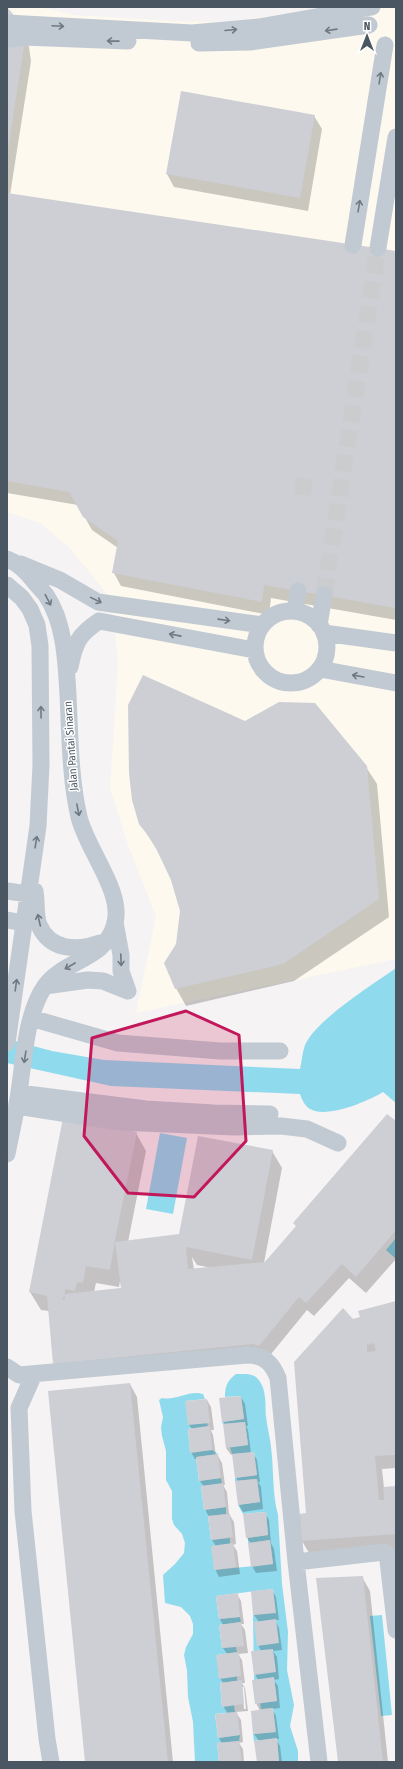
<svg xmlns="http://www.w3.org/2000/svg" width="403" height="1769" font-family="'Fira Sans Condensed',sans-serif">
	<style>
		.commercial { fill: #fdf9ef }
		.water { fill: #90daee }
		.shadow { fill: #0003; fill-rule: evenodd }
		.building { fill: #cdcfd5; fill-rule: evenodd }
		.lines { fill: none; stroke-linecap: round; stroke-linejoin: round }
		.minor-tunnel { stroke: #caccce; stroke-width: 17; stroke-dasharray: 17 8; stroke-linecap: butt }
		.minor { stroke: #c1cad2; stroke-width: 17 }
		.oneway { stroke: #6e7983 }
		.marked { fill: #c2185b; fill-opacity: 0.2; stroke: #c2185b; stroke-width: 3; stroke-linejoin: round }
		.labels { text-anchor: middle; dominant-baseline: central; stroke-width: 3; stroke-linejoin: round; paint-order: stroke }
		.street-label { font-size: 11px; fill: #4a5661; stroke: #fff }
	</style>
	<rect width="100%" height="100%" fill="#f5f3f3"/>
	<path class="commercial" d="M 7,7 L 39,7 L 74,15 L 169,21 L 243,22 L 323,7 L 396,7 L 396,959 L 136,1013 L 156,916 L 128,845 L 110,788 L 118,664 L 112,600 L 69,547 L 40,523 L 7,512 Z"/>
	<path class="water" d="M 396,968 L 396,1103 L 383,1092 C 368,1101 327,1119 310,1109 C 305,1106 302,1100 300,1094 L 111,1086 L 7,1063 L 7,1039 L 52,1051 L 104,1060 L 300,1069 C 302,1061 302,1053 305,1045 C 316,1020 372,985 396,968 Z
		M 160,1133 L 187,1138 L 173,1214 L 146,1209 Z
		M 396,1238 L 396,1259 L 386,1250 Z
		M 236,1374 C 243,1374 252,1373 257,1378 C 267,1388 265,1404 266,1416 C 267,1427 270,1437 271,1447 C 274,1470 272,1493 278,1515 L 282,1584 L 288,1632 L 287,1670 L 294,1705 L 290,1726 L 298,1751 L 298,1762 L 278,1762 L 279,1762 L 277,1738 L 254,1741 L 253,1734 L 275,1732 L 273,1708 L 261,1709 L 260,1703 L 277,1701 L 274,1678 L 254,1680 L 254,1675 L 253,1615 L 275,1612 L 273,1589 L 216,1596 L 219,1619 L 240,1617 L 241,1622 L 219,1625 L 222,1648 L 236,1647 L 237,1652 L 217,1655 L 219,1678 L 237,1676 L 237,1681 L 220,1683 L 222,1706 L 234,1705 L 235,1712 L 215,1714 L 218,1738 L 240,1735 L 239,1741 L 217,1743 L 219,1762 L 195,1762 L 193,1722 L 188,1697 L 187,1670 L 184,1655 L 186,1647 L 193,1634 L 193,1624 L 190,1616 L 181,1607 L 165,1603 L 163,1575 L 175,1564 L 184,1553 L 185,1543 L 182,1534 L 174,1525 L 172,1519 L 172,1491 L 166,1480 L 166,1451 L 162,1436 L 161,1427 L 163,1417 L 159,1400 L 162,1398 C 176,1401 189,1390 203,1394 L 205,1399 L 186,1401 L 207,1423 L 208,1426 L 188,1429 L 190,1452 L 212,1450 L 218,1454 L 196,1457 L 199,1481 L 221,1478 L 222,1484 L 201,1486 L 204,1510 L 226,1507 L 226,1514 L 208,1516 L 211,1540 L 230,1538 L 230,1544 L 214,1570 L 273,1564 L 270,1540 L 248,1543 L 248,1538 L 268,1535 L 266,1512 L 243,1514 L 238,1505 L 260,1502 L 257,1479 L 235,1481 L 235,1478 L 257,1475 L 254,1452 L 232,1454 L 230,1447 L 248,1445 L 245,1422 L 223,1424 L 222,1422 L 244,1419 L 241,1396 L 225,1397 C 225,1386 227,1381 236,1374 Z
		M 382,1615 L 392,1715 L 381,1716 L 370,1616 Z"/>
	<path class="shadow" d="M 7,7 L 24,34 L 29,47 L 31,61 L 10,195 L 396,252 L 396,620 L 271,598 L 269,615 L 121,586 L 114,573 L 118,548 L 92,530 L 78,505 L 7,493 Z
		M 314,116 L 322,129 L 308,211 L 174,187 L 167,174 Z
		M 245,722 L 366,767 L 377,784 L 389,917 L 294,981 L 186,1006 L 176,988 L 177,944 L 181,910 L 172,880 L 159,853 L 140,823 Z
		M 396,1123 L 396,1259 L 366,1293 L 349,1278 L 314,1316 L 307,1310 L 267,1359 L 62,1377 L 49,1311 L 41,1310 L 30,1292 L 136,1133 L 146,1151 L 128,1242 L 180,1235 L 272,1151 L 282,1168 L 264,1263 L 297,1227 L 294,1223 ZM 192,1257 L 197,1265 L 212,1268 L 194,1270 ZM 120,1281 L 122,1289 L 94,1292 L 96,1283 L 119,1287 Z
		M 396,1302 L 396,1468 L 382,1469 L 384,1488 L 396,1487 L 396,1552 L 312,1558 L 302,1541 L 352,1320 L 361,1318 Z
		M 130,1384 L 137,1397 L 173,1762 L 86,1762 Z
		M 241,1397 L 245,1404 L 248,1426 L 246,1426 L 248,1430 L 251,1453 L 253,1453 L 257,1460 L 260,1482 L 258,1482 L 261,1487 L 263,1509 L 243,1512 L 239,1505 L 238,1482 L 236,1477 L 233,1454 L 231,1455 L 226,1448 L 225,1425 L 223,1421 Z
		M 207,1400 L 211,1407 L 214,1430 L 211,1430 L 213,1435 L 216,1456 L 218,1456 L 222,1463 L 225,1485 L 223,1485 L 227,1492 L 229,1514 L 234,1522 L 236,1544 L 233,1545 L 237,1551 L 240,1574 L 219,1577 L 215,1569 L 216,1546 L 212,1540 L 209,1517 L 205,1509 L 204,1487 L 200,1481 L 198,1459 L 195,1459 L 191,1452 L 192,1429 L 189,1425 Z
		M 265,1513 L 269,1520 L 271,1543 L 274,1549 L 277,1571 L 256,1573 L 252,1566 L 251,1544 L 247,1538 Z
		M 362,1577 L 370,1591 L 388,1762 L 339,1762 Z
		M 272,1590 L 276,1597 L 279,1620 L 275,1620 L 279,1628 L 282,1650 L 273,1651 L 277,1657 L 279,1679 L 274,1680 L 278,1686 L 280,1708 L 272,1709 L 276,1716 L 279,1739 L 276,1739 L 280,1746 L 282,1762 L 258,1762 L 259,1741 L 254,1734 L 252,1712 L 260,1711 L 256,1703 L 258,1680 L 255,1674 L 261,1651 L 258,1645 L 259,1622 L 254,1615 Z
		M 237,1594 L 241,1601 L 244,1624 L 241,1624 L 245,1630 L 248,1653 L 238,1654 L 242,1660 L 245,1683 L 242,1683 L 245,1688 L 248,1711 L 236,1712 L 241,1720 L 243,1742 L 239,1743 L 243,1749 L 244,1762 L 220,1762 L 222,1744 L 219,1738 L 228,1714 L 223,1706 L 223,1683 L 220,1678 L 227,1654 L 223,1648 L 220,1625 L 223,1625 L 220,1619 L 217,1597 ZM 242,1687 L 244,1687 L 246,1709 L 244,1709 Z"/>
	<path class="building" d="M 7,7 L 17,19 L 22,32 L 24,47 L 8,149 Z
		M 181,91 L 315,115 L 300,198 L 166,174 Z
		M 7,193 L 396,251 L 396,608 L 264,585 L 262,602 L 112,573 L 118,541 L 83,517 L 69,492 L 7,481 Z
		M 143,675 L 245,721 L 279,702 L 315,703 L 367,766 L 379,899 L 283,964 L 175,989 L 164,963 L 176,944 L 180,911 L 171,880 L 153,842 L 139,824 L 132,800 L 129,773 L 128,705 Z
		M 387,1114 L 396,1121 L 396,1230 L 356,1277 L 342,1264 L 306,1303 L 299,1297 L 259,1346 L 253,1344 L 53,1364 L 47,1296 L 29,1292 L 63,1118 L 137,1132 L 115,1240 L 110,1270 L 86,1266 L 83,1283 L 77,1282 L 75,1291 L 65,1289 L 65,1292 L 63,1299 L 54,1297 L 65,1300 L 64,1294 L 121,1288 L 115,1242 L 179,1234 L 198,1136 L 273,1150 L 252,1260 L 186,1247 L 188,1269 L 265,1262 L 296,1226 L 293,1223 Z
		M 396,1301 L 396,1455 L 375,1456 L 379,1500 L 384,1500 L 383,1487 L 396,1486 L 396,1534 L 301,1541 L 299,1514 L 306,1513 L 294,1362 L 343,1308 L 353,1319 L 360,1317 L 358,1311 ZM 374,1343 L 376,1351 L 367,1352 L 367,1345 Z
		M 130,1383 L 168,1762 L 85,1762 L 48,1391 Z
		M 241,1396 L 244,1419 L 222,1422 L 219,1398 Z
		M 207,1399 L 210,1423 L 188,1425 L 185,1401 Z
		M 245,1422 L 248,1445 L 226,1448 L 223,1424 Z
		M 210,1426 L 212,1450 L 190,1453 L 188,1429 Z
		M 254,1452 L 257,1475 L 235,1478 L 232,1454 Z
		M 218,1454 L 221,1478 L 199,1481 L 196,1457 Z
		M 257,1479 L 260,1502 L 238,1505 L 235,1481 Z
		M 223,1483 L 226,1507 L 204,1510 L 201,1486 Z
		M 266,1512 L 268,1535 L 246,1538 L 243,1514 Z
		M 230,1514 L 233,1537 L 211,1540 L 208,1516 Z
		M 270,1540 L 273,1564 L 251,1567 L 248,1543 Z
		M 233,1543 L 236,1567 L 214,1570 L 211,1546 Z
		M 363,1576 L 383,1762 L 338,1762 L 316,1578 Z
		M 273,1589 L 276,1613 L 253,1615 L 251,1591 Z
		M 238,1593 L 240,1617 L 219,1619 L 216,1596 Z
		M 276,1619 L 279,1643 L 257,1646 L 254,1622 Z
		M 241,1622 L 244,1646 L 222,1648 L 219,1625 Z
		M 273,1649 L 276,1672 L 254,1675 L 251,1651 Z
		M 239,1652 L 241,1676 L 219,1679 L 216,1655 Z
		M 274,1677 L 277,1701 L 255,1704 L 252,1680 Z
		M 242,1680 L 244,1704 L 222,1707 L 220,1683 Z
		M 273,1708 L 276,1732 L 253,1734 L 251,1711 Z
		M 237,1712 L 240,1735 L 218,1738 L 215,1714 Z
		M 277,1738 L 279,1762 L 257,1762 L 254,1741 Z
		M 239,1741 L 242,1762 L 219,1762 L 217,1743 Z"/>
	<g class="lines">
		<path class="minor-tunnel" d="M 295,485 L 315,488
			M 324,595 L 378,248"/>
		<path class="minor" d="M 7,23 L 192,33 L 259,27 L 372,7
			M 10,39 L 22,37 L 128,41
			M 199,43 L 250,42 L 369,25
			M 353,245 L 385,45
			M 378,248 L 396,137
			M 7,559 C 18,563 26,571 33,580 C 37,585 42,590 46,595 C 65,623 66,662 68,695 C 70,736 70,778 79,817 C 87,850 123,891 115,923 C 105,962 65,958 45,986 C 26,1013 24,1059 19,1092 C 16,1113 11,1133 7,1154
			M 21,564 L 60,580 L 98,602 L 262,625
			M 7,585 L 22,598 L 30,609 L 37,625 L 40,646 L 41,765 L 38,826 L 7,1043
			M 295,611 L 298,591
			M255 647a36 36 0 1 1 72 0a36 36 0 1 1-72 0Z
			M 319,625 L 324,595
			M 324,633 L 396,643
			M 70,667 C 75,643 78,635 99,621 L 254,650
			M 320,669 L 396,683
			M 7,891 L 28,894
			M 35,891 C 37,902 35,915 39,925 C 50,951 78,951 100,943
			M 7,920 L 24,923
			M 45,986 L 88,980 L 103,981 L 128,991 L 121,971 L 121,955 L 115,922
			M 31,1018 L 118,1043 L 220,1051 L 280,1051
			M 19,1093 L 146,1109 L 214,1113 L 270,1114
			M 17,1106 L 119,1122 L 234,1127 L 281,1126 L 307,1129 L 338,1143
			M 7,1367 L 19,1375 L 247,1355 C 264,1355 272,1363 278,1378 L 296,1562 L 319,1762
			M 34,1374 L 19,1408 L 23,1511 L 47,1739 L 51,1762
			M 296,1562 L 384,1552 L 387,1554 L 388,1561 L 396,1630"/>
	</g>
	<defs><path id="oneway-shaft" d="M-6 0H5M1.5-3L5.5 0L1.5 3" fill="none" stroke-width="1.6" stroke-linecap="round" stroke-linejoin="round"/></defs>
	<g class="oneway">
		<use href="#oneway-shaft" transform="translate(58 26) rotate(3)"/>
		<use href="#oneway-shaft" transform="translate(231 30) rotate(-5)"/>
		<use href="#oneway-shaft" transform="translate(331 30) rotate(172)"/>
		<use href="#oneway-shaft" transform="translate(113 41) rotate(-179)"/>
		<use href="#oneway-shaft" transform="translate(380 78) rotate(-81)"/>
		<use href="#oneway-shaft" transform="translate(359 206) rotate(-81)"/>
		<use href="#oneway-shaft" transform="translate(48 600) rotate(62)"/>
		<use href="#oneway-shaft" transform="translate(96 600) rotate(26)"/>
		<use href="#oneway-shaft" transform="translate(224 620) rotate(8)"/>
		<use href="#oneway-shaft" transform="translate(175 635) rotate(-169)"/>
		<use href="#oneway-shaft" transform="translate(358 676) rotate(-170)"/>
		<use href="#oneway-shaft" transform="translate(41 712) rotate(-91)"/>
		<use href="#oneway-shaft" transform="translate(78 810) rotate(79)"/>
		<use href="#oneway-shaft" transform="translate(36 842) rotate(-81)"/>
		<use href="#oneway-shaft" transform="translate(39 920) rotate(-103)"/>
		<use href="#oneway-shaft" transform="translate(121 960) rotate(88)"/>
		<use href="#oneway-shaft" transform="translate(70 966) rotate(150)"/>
		<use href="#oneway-shaft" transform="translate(16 985) rotate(-82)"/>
		<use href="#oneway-shaft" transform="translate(25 1057) rotate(99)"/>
	</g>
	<path class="marked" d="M 186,1011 L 239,1035 L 246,1141 L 194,1197 L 128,1193 L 84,1136 L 92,1038 Z"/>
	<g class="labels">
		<g class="street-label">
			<text transform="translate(71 746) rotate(-94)">Jalan Pantai Sinaran</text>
		</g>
	</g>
	<rect width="403" height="1769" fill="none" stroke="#4a5661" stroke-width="16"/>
	<g transform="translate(367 36)" stroke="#ffffff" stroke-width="3" paint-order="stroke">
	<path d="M0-3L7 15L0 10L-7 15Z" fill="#4a5661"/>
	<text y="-6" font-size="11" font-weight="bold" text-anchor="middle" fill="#4a5661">N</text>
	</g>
</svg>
